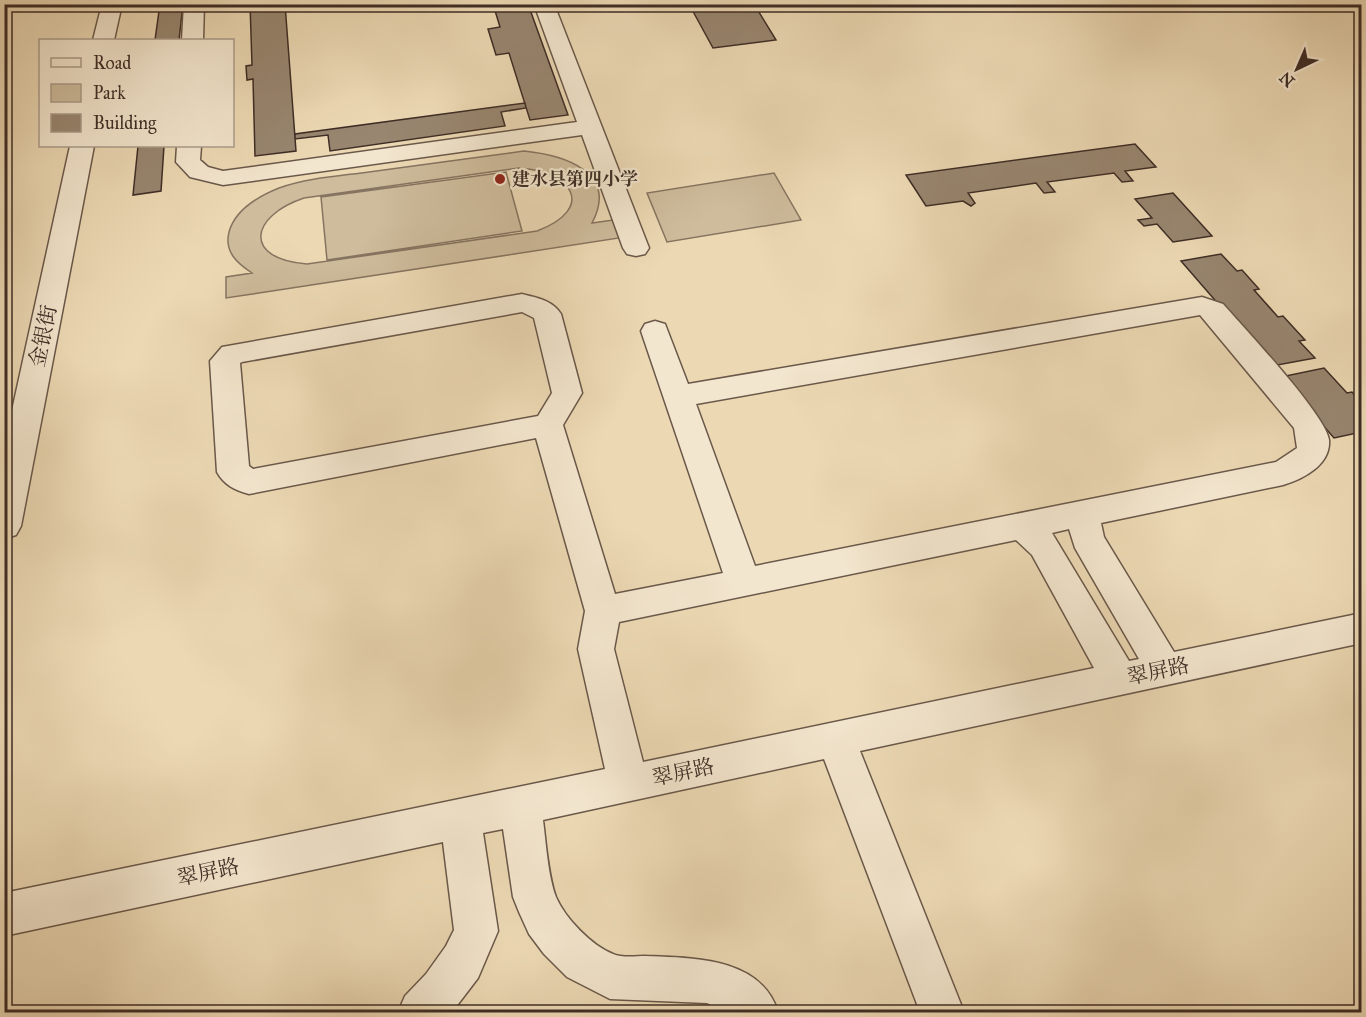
<svg xmlns="http://www.w3.org/2000/svg" width="1366" height="1017" font-family="'IM FELL Great Primer','Noto Serif SC',serif">
	<style>
		.green { fill: #cebc9c; stroke: #867461; stroke-width: 1.5; fill-rule: evenodd }
		.building { fill: #988670; stroke: #3e2d26; stroke-width: 1.5 }
		.lines { fill: none; stroke-linecap: round; stroke-linejoin: round }
		.minor-casing { stroke: #6a584a; stroke-width: 3 }
		.minor { fill: #f3e6ce; fill-rule: evenodd }
		.poi-dot { fill: #8f2418; stroke: #f3e6ce; stroke-width: 2 }
		.labels { text-anchor: middle; dominant-baseline: central; stroke-width: 4.5; stroke-linejoin: round; paint-order: stroke }
		.far-poi-label { font-size: 18px; font-weight: bold; fill: #3e2d26; stroke: #f3e6ce; text-anchor: start }
		.street-label { font-size: 21px; fill: #3e2d26; stroke: #f3e6ce }
	</style>
	<rect width="100%" height="100%" fill="#ecd9b4"/>
	<filter id="stains"><feTurbulence type="fractalNoise" baseFrequency=".00333" numOctaves="4"/><feColorMatrix values="0 0 0 0 .2 0 0 0 0 .09 0 0 0 0 .02 0 0 0 .5 -.17"/></filter>
	<radialGradient id="worn" r=".72"><stop offset=".6" stop-color="#630" stop-opacity="0"/><stop offset="1" stop-color="#630" stop-opacity=".3"/></radialGradient>
	<path class="green" d="M 524,151 C 564,155 619,172 592,223 L 613,220 L 619,238 L 226,298 L 226,277 L 252,273 C 237,263 224,252 229,232 C 235,210 259,196 279,188 C 307,178 339,176 369,172 C 421,165 472,158 524,151 ZM 519,168 C 572,171 597,208 537,231 L 307,264 C 242,259 250,216 304,198 Z
		M 506,172 L 522,231 L 327,260 L 321,197 Z
		M 774,173 L 801,220 L 667,242 L 647,193 Z"/>
	<path class="building" d="M 160,4 L 183,4 L 179,40 L 155,40 Z
		M 250,4 L 285,4 L 296,151 L 255,156 L 253,79 L 247,80 L 246,66 L 252,65 Z
		M 294,4 L 325,4 L 285,9 L 285,6 Z
		M 493,4 L 528,4 L 568,115 L 530,120 L 509,53 L 496,55 L 488,29 L 500,27 Z
		M 689,4 L 754,4 L 776,40 L 713,48 Z
		M 525,103 L 526,108 L 501,112 L 505,126 L 330,151 L 328,135 L 295,139 L 295,134 Z
		M 1135,144 L 1156,167 L 1125,171 L 1133,181 L 1122,182 L 1114,173 L 1047,182 L 1055,192 L 1044,193 L 1036,183 L 968,193 L 975,203 L 971,206 L 963,201 L 926,206 L 906,175 Z
		M 138,146 L 164,146 L 161,191 L 133,195 Z
		M 1173,193 L 1212,236 L 1173,242 L 1157,224 L 1144,226 L 1138,220 L 1152,218 L 1135,199 Z
		M 1221,254 L 1237,271 L 1242,270 L 1259,289 L 1254,290 L 1278,317 L 1283,316 L 1305,340 L 1299,341 L 1315,358 L 1272,366 L 1181,261 Z
		M 1324,368 L 1347,393 L 1352,392 L 1362,403 L 1362,432 L 1334,438 L 1281,377 Z"/>
	<g class="lines">
		<g class="minor-casing">
			<path id="minor" d="M 102,4 L 122,4 L 114,40 L 93,40 Z
				M 184,4 L 204,4 L 203,40 L 182,40 Z
				M 534,4 L 554,4 L 649,248 L 645,254 L 636,256 L 627,254 L 623,248 L 582,135 L 223,185 L 190,177 L 176,162 L 177,146 L 201,146 L 200,160 L 208,167 L 223,171 L 577,122 Z
				M 70,146 L 94,146 L 21,526 L 16,535 L 4,539 L 4,447 Z
				M 522,294 C 537,298 552,300 561,314 L 582,393 L 563,425 L 615,594 L 723,573 L 641,331 L 645,324 L 655,321 L 665,324 L 688,384 L 1202,297 L 1223,304 C 1244,328 1326,415 1329,440 C 1331,465 1303,479 1283,485 L 1101,523 L 1104,537 L 1174,652 L 1362,613 L 1362,643 L 860,751 L 964,1012 L 920,1012 L 824,759 L 543,820 C 546,843 548,876 556,897 C 565,918 592,946 613,954 C 622,958 636,956 645,956 C 693,958 761,957 778,1012 L 725,1012 L 707,1003 L 610,999 L 567,977 L 544,954 L 529,934 L 519,912 L 513,897 L 503,829 L 483,833 L 498,931 L 478,978 L 452,1012 L 398,1012 L 405,996 L 426,974 L 446,946 L 454,930 L 443,842 L 4,936 L 4,893 L 605,769 L 578,649 L 585,611 L 536,438 L 249,494 C 235,490 224,485 217,472 L 210,361 L 222,347 ZM 522,312 L 534,318 L 552,393 L 538,416 L 253,469 L 249,466 L 240,363 L 242,362 ZM 1200,315 L 1294,428 L 1297,448 L 1276,462 L 755,566 L 696,404 ZM 1069,529 L 1075,548 L 1139,659 L 1129,661 L 1052,533 ZM 1016,540 L 1032,555 L 1094,668 L 643,762 L 614,649 L 619,622 Z"/>
		</g>
		<use href="#minor" class="minor"/>
	</g>
	<circle class="poi-dot" cx="500" cy="179" r="6"/>
	<g class="labels">
		<g class="far-poi-label">
			<text x="512" y="179">建水县第四小学</text>
		</g>
		<g class="street-label">
			<text transform="translate(43 336) rotate(-78)">金银街</text>
			<text transform="translate(1158 671) rotate(-12)">翠屏路</text>
			<text transform="translate(683 772) rotate(-12)">翠屏路</text>
			<text transform="translate(208 872) rotate(-12)">翠屏路</text>
		</g>
	</g>
	<rect width="1366" height="1017" fill="none" stroke="#ecd9b4" stroke-width="24"/>
	<rect x="6" y="6" width="1354" height="1005" fill="none" stroke="#3e2d26" stroke-width="3"/>
	<rect x="12" y="12" width="1342" height="993" fill="none" stroke="#3e2d26" stroke-width="1.5"/>
	<rect x="39" y="39" width="195" height="108" fill="#f3e6ce" stroke="#ab9c8b" stroke-width="1.5"/>
	<rect x="51" y="58" width="30" height="9" fill="#f3e6ce" stroke="#ab9c8b" stroke-width="1.5"/>
	<text x="93" y="69" font-size="18" fill="#3e2d26">Road</text>
	<rect x="51" y="84" width="30" height="18" fill="#cebc9c" stroke="#ab9c8b" stroke-width="1.5"/>
	<text x="93" y="99" font-size="18" fill="#3e2d26">Park</text>
	<rect x="51" y="114" width="30" height="18" fill="#988670" stroke="#ab9c8b" stroke-width="1.5"/>
	<text x="93" y="129" font-size="18" fill="#3e2d26">Building</text>
	<g transform="translate(1297 69) rotate(224)" stroke="#f3e6ce" stroke-width="4.5" paint-order="stroke">
	<path d="M0-4.5L10 22L0 15L-10 22Z" fill="#3e2d26"/>
	<text y="-9" font-size="16" font-weight="bold" text-anchor="middle" fill="#3e2d26">N</text>
	</g>
	<rect width="100%" height="100%" filter="url(#stains)"/>
	<rect width="100%" height="100%" fill="url(#worn)"/>
</svg>
